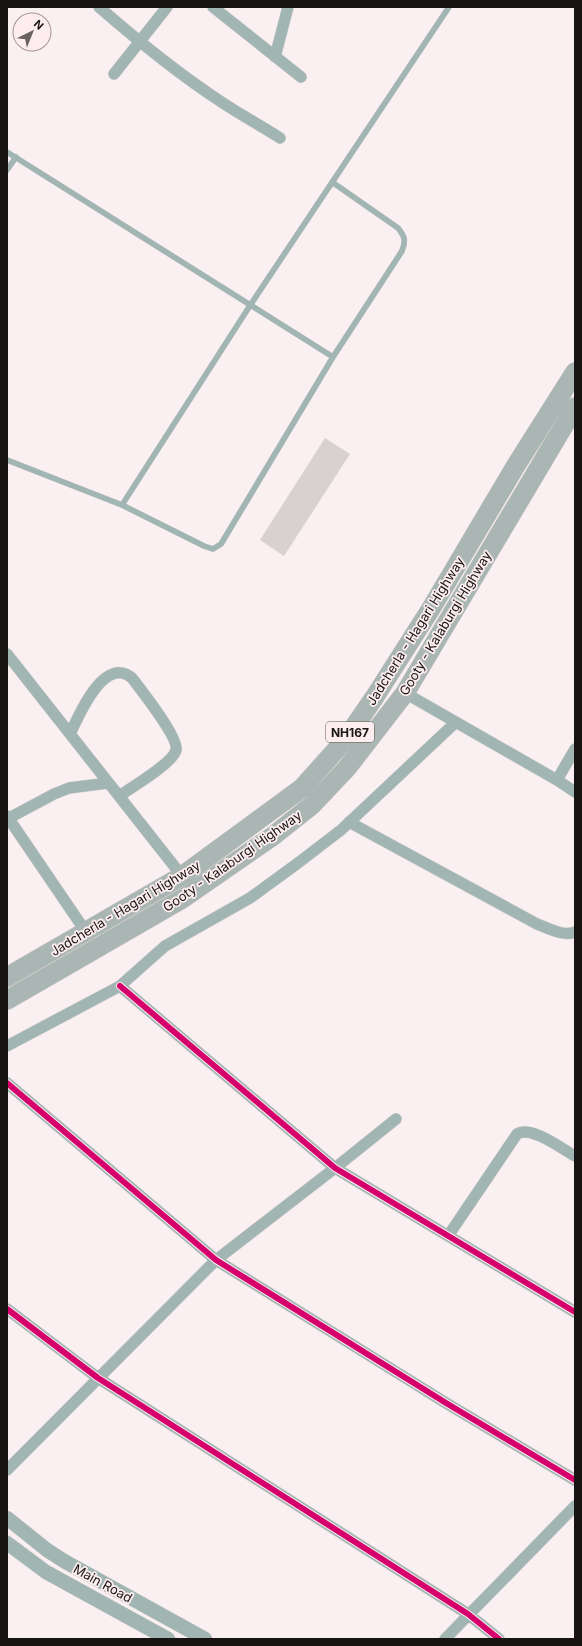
<svg xmlns="http://www.w3.org/2000/svg" width="582" height="1646" font-family="Inter,sans-serif">
	<style>
		.building { fill: #d8d1d2 }
		.lines { fill: none; stroke-linecap: round; stroke-linejoin: round }
		.service-casing { stroke: #d5cecf; stroke-width: 6 }
		.minor-casing { stroke: #d5cecf; stroke-width: 12 }
		.tertiary-casing { stroke: #d5cecf; stroke-width: 15 }
		.trunk-casing { stroke: #d5cecf; stroke-width: 20 }
		.service { stroke: #a1b6b2; stroke-width: 5.5 }
		.minor { stroke: #a1b6b2; stroke-width: 11 }
		.tertiary { stroke: #a1b6b2; stroke-width: 14 }
		.trunk { stroke: #aab6b4; stroke-width: 19 }
		.cycleway-casing { stroke: #fdedef; stroke-width: 8 }
		.cycleway { stroke: #d6006c; stroke-width: 6 }
		.labels { text-anchor: middle; dominant-baseline: central; stroke-width: 3.5; stroke-linejoin: round; paint-order: stroke }
		.shield { fill: #fdedef; stroke: #5d5556; stroke-width: 1 }
		.shield-label { font-size: 12px; font-weight: bold; fill: #191414 }
		.street-label { font-size: 13px; fill: #191414; stroke: #fdedef }
	</style>
	<rect width="100%" height="100%" fill="#faf0f2"/>
	<path class="building" d="M 325,438 L 350,454 L 284,556 L 260,540 Z"/>
	<g class="lines">
		<g class="service-casing">
			<path id="service" d="M 7,152 L 333,357
				M 7,170 L 16,157
				M 7,460 L 122,505 L 204,546 L 213,549 L 221,544 L 333,357 L 402,251 C 406,240 405,237 398,228 L 332,182
				M 122,505 L 251,304 L 449,7"/>
		</g>
		<g class="minor-casing">
			<path id="minor" d="M 99,7 C 137,40 177,73 220,101 C 239,114 260,125 280,138
				M 213,7 L 301,77
				M 275,57 L 288,7
				M 114,74 L 167,7
				M 7,654 L 182,876
				M 405,693 L 557,780 L 575,792
				M 70,734 C 79,715 104,655 132,678 C 141,690 179,738 176,750 C 173,763 131,788 119,796
				M 557,780 L 575,749
				M 7,816 L 86,932
				M 9,818 L 54,794 L 69,788 L 108,783
				M 349,822 L 537,924 C 548,928 564,937 575,932
				M 120,986 L 335,1168 L 575,1312
				M 7,1046 L 120,986 L 165,946 L 250,898 L 298,863 L 341,830 L 456,722
				M 7,1083 L 216,1260 L 446,1403 L 575,1480
				M 448,1236 L 517,1134 C 531,1125 562,1149 575,1156
				M 7,1309 L 98,1378 L 468,1614 L 499,1639
				M 7,1470 L 216,1260 L 335,1168 L 396,1119
				M 445,1639 L 575,1506"/>
		</g>
		<g class="tertiary-casing">
			<path id="tertiary" d="M 7,1518 L 47,1550 L 64,1561 L 205,1639
				M 7,1543 L 46,1572 L 168,1639"/>
		</g>
		<g class="trunk-casing">
			<path id="trunk" d="M 7,977 L 182,876 L 302,788 L 345,740 L 374,698 L 432,607 L 515,467 L 575,372
				M 7,1000 L 182,899 L 273,836 L 312,805 L 347,768 L 405,693 L 575,407"/>
		</g>
		<use href="#service" class="service"/>
		<use href="#minor" class="minor"/>
		<use href="#tertiary" class="tertiary"/>
		<use href="#trunk" class="trunk"/>
		<g class="cycleway-casing">
			<path id="cycleway" d="M 120,986 L 335,1168 L 575,1312
				M 7,1083 L 216,1260 L 446,1403 L 575,1480
				M 7,1309 L 98,1378 L 468,1614 L 499,1639"/>
		</g>
		<use href="#cycleway" class="cycleway"/>
	</g>
	<g class="labels">
		<rect class="shield" x="326" y="722" width="48" height="20" rx="3"/>
		<g class="shield-label">
			<text x="350" y="732">NH167</text>
		</g>
		<g class="street-label">
			<text transform="translate(445 623) rotate(-59)">Gooty - Kalaburgi Highway</text>
			<text transform="translate(415 631) rotate(-58)">Jadcherla - Hagari Highway</text>
			<text transform="translate(232 861) rotate(-35)">Gooty - Kalaburgi Highway</text>
			<text transform="translate(125 908) rotate(-31)">Jadcherla - Hagari Highway</text>
			<text transform="translate(103 1583) rotate(29)">Main Road</text>
		</g>
	</g>
	<rect width="582" height="1646" fill="none" stroke="#191414" stroke-width="16"/>
	<g transform="translate(32 32) rotate(43)"><circle r="19" fill="#fdedef" stroke="#a29697"/>
	<path d="M0-3L7 15L0 10L-7 15Z" fill="#686162"/>
	<text y="-6" font-size="11" font-weight="bold" text-anchor="middle" fill="#191414">N</text>
	</g>
</svg>
